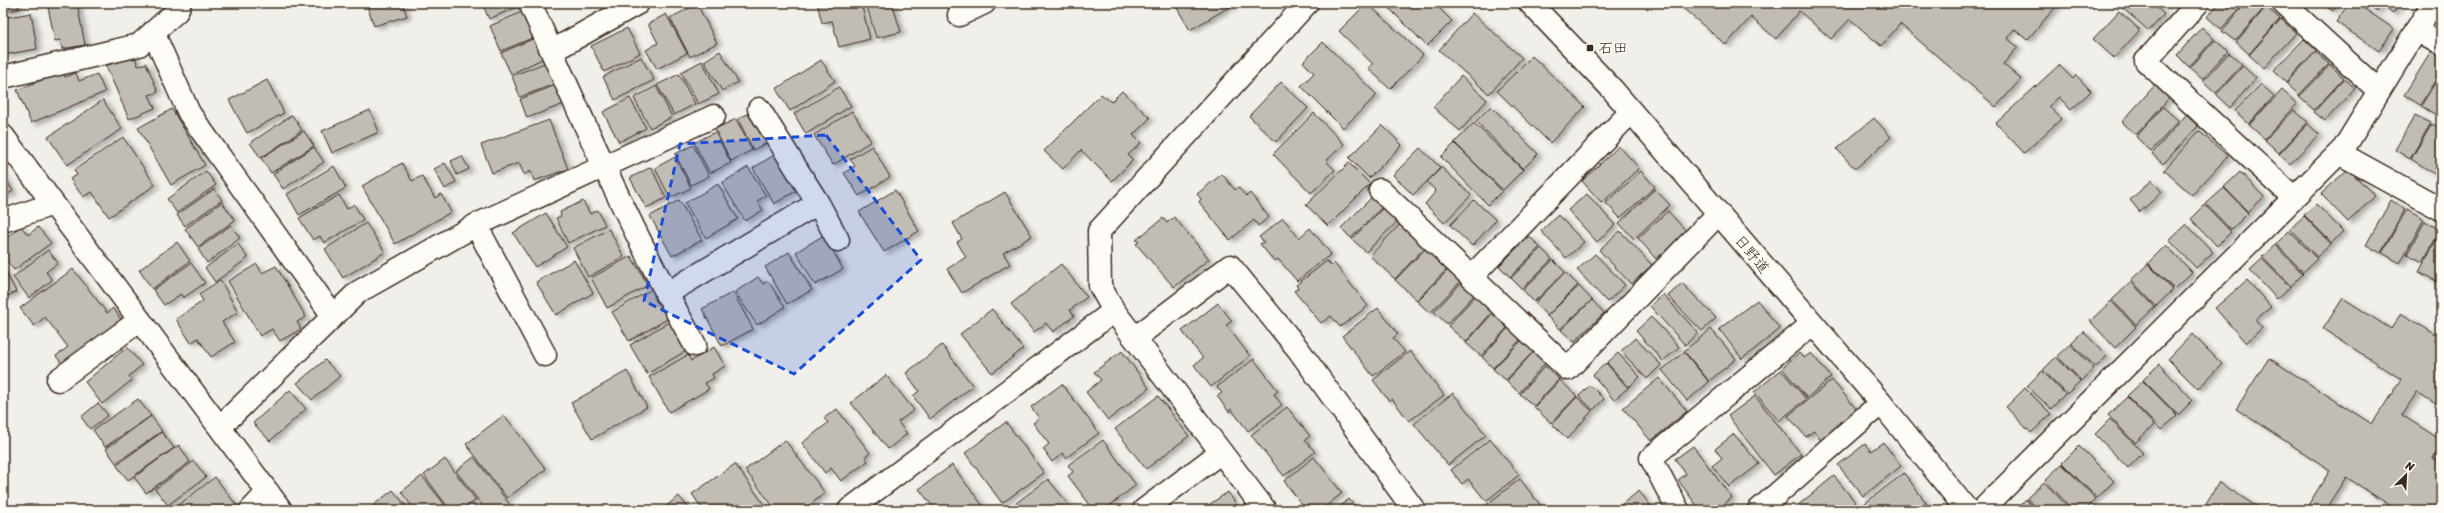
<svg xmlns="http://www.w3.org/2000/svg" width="2444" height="513" font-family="Sriracha,'Klee One',sans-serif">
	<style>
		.building { fill: #c1bcb4; stroke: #3b2a1e; filter: url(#shadow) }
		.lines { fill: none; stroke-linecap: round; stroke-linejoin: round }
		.minor-casing { stroke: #3b2a1e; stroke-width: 25 }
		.major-casing { stroke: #3b2a1e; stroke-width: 25 }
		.minor { stroke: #fdfcf7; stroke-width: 22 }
		.major { stroke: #fdfcf7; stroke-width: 22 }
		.marked { fill: #1d4ed8; fill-opacity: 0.2; stroke: #1d4ed8; stroke-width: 3; stroke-dasharray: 8 5; stroke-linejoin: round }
		.poi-dot { fill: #3b2a1e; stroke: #fdfcf7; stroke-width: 1.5 }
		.labels { text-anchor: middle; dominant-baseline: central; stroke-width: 3; stroke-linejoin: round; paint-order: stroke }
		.poi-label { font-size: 15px; fill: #3b2a1e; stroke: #fdfcf7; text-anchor: start }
		.street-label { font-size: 15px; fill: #3b2a1e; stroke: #fdfcf7 }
	</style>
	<defs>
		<filter id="shadow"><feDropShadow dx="4.5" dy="2.5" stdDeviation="2" flood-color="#0004"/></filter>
	</defs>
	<rect width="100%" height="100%" fill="#f1efea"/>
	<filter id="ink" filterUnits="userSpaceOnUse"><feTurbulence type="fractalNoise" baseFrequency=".025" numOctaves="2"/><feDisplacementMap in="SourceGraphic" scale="8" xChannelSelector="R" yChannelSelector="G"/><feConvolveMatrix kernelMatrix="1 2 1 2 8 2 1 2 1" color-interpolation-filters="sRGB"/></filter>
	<g filter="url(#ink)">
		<path class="building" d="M 3,3 L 18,3 L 19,9 L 3,12 Z
			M 66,3 L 77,3 L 85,45 L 62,49 L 60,40 L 55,41 L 48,7 Z
			M 366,3 L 402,3 L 407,16 L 374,26 Z
			M 482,3 L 518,3 L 519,6 L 489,19 Z
			M 817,3 L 861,3 L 870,39 L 839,47 L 832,21 L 822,23 Z
			M 866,3 L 892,3 L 901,32 L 876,38 Z
			M 1174,3 L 1236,3 L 1190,30 Z
			M 1367,3 L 1423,55 L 1390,89 L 1368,68 L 1373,64 L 1339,31 Z
			M 1384,3 L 1434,3 L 1452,21 L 1427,46 Z
			M 1677,3 L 2059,3 L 2027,40 L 2014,29 L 2007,38 L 2018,47 L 2003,64 L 2021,79 L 1996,107 L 1900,24 L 1881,46 L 1850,19 L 1831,39 L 1799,11 L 1776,39 L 1751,17 L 1726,45 Z
			M 2117,3 L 2152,3 L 2164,14 L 2149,31 Z
			M 2157,3 L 2168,3 L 2163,8 Z
			M 2219,3 L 2245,3 L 2221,29 L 2207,17 Z
			M 2246,3 L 2262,3 L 2266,6 L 2235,41 L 2222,31 Z
			M 2321,3 L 2339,3 L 2333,11 Z
			M 2349,3 L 2356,3 L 2394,29 L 2379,51 L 2336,22 Z
			M 2365,3 L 2400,3 L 2393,13 L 2382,5 L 2377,12 Z
			M 697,4 L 717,43 L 690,57 L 670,18 Z
			M 2266,7 L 2280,19 L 2249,54 L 2236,42 Z
			M 526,10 L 537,36 L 501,51 L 490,26 Z
			M 2119,11 L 2140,30 L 2114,58 L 2093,39 Z
			M 31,13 L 37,49 L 3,55 L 3,18 Z
			M 1472,13 L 1522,58 L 1489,94 L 1439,50 Z
			M 666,14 L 687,53 L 657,69 L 646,50 L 658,43 L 648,24 Z
			M 2281,19 L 2296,33 L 2264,68 L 2249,55 Z
			M 2202,27 L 2214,39 L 2189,67 L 2177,55 Z
			M 627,28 L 640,53 L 604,72 L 591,46 Z
			M 537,37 L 546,57 L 511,74 L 501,53 Z
			M 2304,39 L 2316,50 L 2286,82 L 2274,70 Z
			M 2215,40 L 2228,51 L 2202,79 L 2190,68 Z
			M 1323,42 L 1377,95 L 1343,128 L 1301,86 L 1314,73 L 1303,62 Z
			M 720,51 L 738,82 L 722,91 L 704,61 Z
			M 2316,52 L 2329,64 L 2299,95 L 2286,83 Z
			M 2431,52 L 2441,58 L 2441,71 L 2420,105 L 2404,95 Z
			M 2229,53 L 2242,65 L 2216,93 L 2203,81 Z
			M 134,54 L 138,66 L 146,63 L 158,92 L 149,95 L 155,108 L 129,119 L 106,66 Z
			M 1532,56 L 1585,107 L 1550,143 L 1497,91 Z
			M 641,57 L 654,80 L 615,100 L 603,77 Z
			M 821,60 L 835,81 L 790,111 L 776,89 Z
			M 702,61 L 719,94 L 698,104 L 681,72 Z
			M 547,62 L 555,84 L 520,97 L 512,76 Z
			M 2059,65 L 2073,79 L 2076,75 L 2091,91 L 2071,110 L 2059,97 L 2049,106 L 2061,119 L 2024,153 L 1996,123 Z
			M 2330,65 L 2344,78 L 2314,110 L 2299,97 Z
			M 2243,66 L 2256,78 L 2230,108 L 2216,95 Z
			M 63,71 L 65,77 L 76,73 L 79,81 L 97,74 L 105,92 L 31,123 L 17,90 Z
			M 2441,73 L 2441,111 L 2438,116 L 2421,106 Z
			M 679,74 L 695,104 L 674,115 L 657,85 Z
			M 1461,76 L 1487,100 L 1460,131 L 1433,107 Z
			M 2344,79 L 2355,88 L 2325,121 L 2314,112 Z
			M 267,80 L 284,113 L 247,133 L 229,100 Z
			M 1281,82 L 1308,108 L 1276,142 L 1249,116 Z
			M 2156,84 L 2170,97 L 2136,135 L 2122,122 Z
			M 2261,84 L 2274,96 L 2249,124 L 2235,111 Z
			M 556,85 L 564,104 L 527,118 L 520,99 Z
			M 656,86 L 672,117 L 650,128 L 634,98 Z
			M 839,87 L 851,106 L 806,134 L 794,114 Z
			M 2282,90 L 2297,104 L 2265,139 L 2249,125 Z
			M 1122,91 L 1150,118 L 1133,135 L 1141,143 L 1128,155 L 1133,160 L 1112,181 L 1081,150 L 1063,169 L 1044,151 L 1101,94 L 1111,102 Z
			M 630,98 L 646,128 L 619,142 L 603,112 Z
			M 103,100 L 122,129 L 67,165 L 48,137 Z
			M 1491,106 L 1538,154 L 1523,169 L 1476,121 Z
			M 2163,107 L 2179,121 L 2151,151 L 2136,137 Z
			M 172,109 L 205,165 L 171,185 L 138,128 Z
			M 370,110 L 379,132 L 332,153 L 322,131 Z
			M 2294,110 L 2308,122 L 2279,153 L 2265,140 Z
			M 753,111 L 769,142 L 753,150 L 738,119 Z
			M 852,111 L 871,141 L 833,165 L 814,135 Z
			M 1314,113 L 1344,144 L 1326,161 L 1335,170 L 1311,193 L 1273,154 Z
			M 292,115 L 302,130 L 261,158 L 250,143 Z
			M 2186,115 L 2198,126 L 2163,164 L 2152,154 Z
			M 2415,115 L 2431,123 L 2410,159 L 2395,150 Z
			M 1874,118 L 1891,137 L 1855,169 L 1837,149 Z
			M 736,119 L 752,150 L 731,161 L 715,129 Z
			M 549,120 L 568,169 L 534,181 L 531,171 L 524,175 L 519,163 L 492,173 L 481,145 Z
			M 1474,123 L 1523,170 L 1503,190 L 1454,143 Z
			M 2308,124 L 2319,134 L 2290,164 L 2279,154 Z
			M 2432,124 L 2441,129 L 2441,178 L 2411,159 Z
			M 1382,125 L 1402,145 L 1369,178 L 1349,158 Z
			M 304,131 L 314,146 L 271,173 L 261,158 Z
			M 2199,131 L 2228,156 L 2192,195 L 2164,170 Z
			M 715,132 L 731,163 L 710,173 L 694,143 Z
			M 123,137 L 155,185 L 109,217 L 92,192 L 83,197 L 70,179 L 77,175 L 74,170 Z
			M 1455,143 L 1502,191 L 1488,205 L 1441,157 Z
			M 693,145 L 709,176 L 691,185 L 675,154 Z
			M 872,146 L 890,177 L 859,196 L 844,173 L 855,166 L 850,159 Z
			M 1619,146 L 1639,168 L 1602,203 L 1582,181 Z
			M 314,147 L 324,162 L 283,189 L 273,174 Z
			M 1420,148 L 1441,168 L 1413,195 L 1393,175 Z
			M 779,152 L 801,188 L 774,204 L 753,168 Z
			M 462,156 L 469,169 L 457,175 L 451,161 Z
			M 675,157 L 691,188 L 670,198 L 655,168 Z
			M 402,163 L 412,181 L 422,176 L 435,198 L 441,194 L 451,212 L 395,244 L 362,186 Z
			M 445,163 L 456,182 L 445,189 L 434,169 Z
			M 1349,163 L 1370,184 L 1328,226 L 1306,205 Z
			M 334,166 L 346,188 L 299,215 L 287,194 Z
			M 651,167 L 666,198 L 646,208 L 630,178 Z
			M 748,167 L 766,196 L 757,201 L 763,210 L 745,221 L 722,183 Z
			M 1441,167 L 1471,195 L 1444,223 L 1425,204 L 1436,191 L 1427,182 Z
			M 2348,169 L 2375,196 L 2348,222 L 2321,194 Z
			M 206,171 L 216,185 L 177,213 L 167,199 Z
			M 1641,171 L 1655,187 L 1620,218 L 1606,203 Z
			M 2240,172 L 2264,197 L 2248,212 L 2224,187 Z
			M 3,174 L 13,191 L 3,197 Z
			M 1222,174 L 1235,190 L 1238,187 L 1246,196 L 1250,193 L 1269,217 L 1258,226 L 1254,220 L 1230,240 L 1199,202 L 1201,199 L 1197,194 Z
			M 2152,180 L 2162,192 L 2140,212 L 2130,200 Z
			M 718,184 L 738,219 L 706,238 L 685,203 Z
			M 2224,188 L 2248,213 L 2231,230 L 2206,204 Z
			M 214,189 L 222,200 L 185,226 L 177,215 Z
			M 1655,189 L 1670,205 L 1634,239 L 1619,223 Z
			M 895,190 L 919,231 L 884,252 L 859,212 Z
			M 1005,192 L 1032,236 L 1003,253 L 1010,264 L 962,293 L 947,269 L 966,257 L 957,242 L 962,239 L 953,223 Z
			M 1587,194 L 1615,225 L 1597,242 L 1568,210 Z
			M 339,195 L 347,209 L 354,204 L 363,220 L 324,243 L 320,236 L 313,240 L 299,218 Z
			M 1374,195 L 1384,205 L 1351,238 L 1341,228 Z
			M 679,200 L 702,240 L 672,256 L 650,216 Z
			M 1474,200 L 1496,220 L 1472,246 L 1450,225 Z
			M 2391,200 L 2405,209 L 2381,253 L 2366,245 Z
			M 583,201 L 590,214 L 598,210 L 605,225 L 568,243 L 556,218 L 561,216 L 560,212 Z
			M 222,202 L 235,220 L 198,247 L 185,229 Z
			M 2316,204 L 2343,231 L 2332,243 L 2304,215 Z
			M 2205,205 L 2231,232 L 2217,246 L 2191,219 Z
			M 1385,206 L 1399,220 L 1366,252 L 1352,239 Z
			M 2407,209 L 2424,219 L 2400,263 L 2382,253 Z
			M 1668,211 L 1687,232 L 1656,259 L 1638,238 Z
			M 546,213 L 567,247 L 535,267 L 513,233 Z
			M 1558,215 L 1584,242 L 1566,258 L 1541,231 Z
			M 2304,216 L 2331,244 L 2317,257 L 2290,229 Z
			M 1174,217 L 1209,259 L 1174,287 L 1136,244 L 1139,242 L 1136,240 L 1163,218 L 1167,223 Z
			M 1283,218 L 1299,238 L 1310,228 L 1331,254 L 1297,281 L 1278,259 L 1274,261 L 1260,244 L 1264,242 L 1259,237 Z
			M 2425,221 L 2440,230 L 2423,262 L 2407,254 Z
			M 1402,222 L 1426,246 L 1395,279 L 1370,256 Z
			M 366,223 L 385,252 L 343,278 L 325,249 Z
			M 2186,224 L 2213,252 L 2196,268 L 2169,240 Z
			M 231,225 L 240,238 L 207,263 L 198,249 Z
			M 21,226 L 28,235 L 38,227 L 51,243 L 14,270 L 3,256 L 3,240 Z
			M 609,229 L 624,257 L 588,277 L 573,248 Z
			M 1620,231 L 1652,265 L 1631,284 L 1599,250 Z
			M 2289,231 L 2317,259 L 2303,272 L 2276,244 Z
			M 2441,231 L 2441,271 L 2436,281 L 2419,272 Z
			M 824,235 L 843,269 L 815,285 L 796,252 Z
			M 1529,236 L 1540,247 L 1510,277 L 1499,266 Z
			M 177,242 L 190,261 L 152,289 L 139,270 Z
			M 238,244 L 248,258 L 215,282 L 205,268 Z
			M 2166,245 L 2192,272 L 2174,289 L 2148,263 Z
			M 2275,245 L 2303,274 L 2291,286 L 2262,257 Z
			M 1427,247 L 1449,267 L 1417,300 L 1395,280 Z
			M 1541,248 L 1552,259 L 1522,289 L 1511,278 Z
			M 48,250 L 58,263 L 46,272 L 52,280 L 29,298 L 13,277 Z
			M 789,252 L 812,290 L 787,304 L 765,267 Z
			M 1595,254 L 1625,285 L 1607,302 L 1577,270 Z
			M 631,256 L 648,285 L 607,308 L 591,278 Z
			M 2262,259 L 2290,287 L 2277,299 L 2250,270 Z
			M 574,260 L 593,293 L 556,315 L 536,282 Z
			M 1553,260 L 1565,272 L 1534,302 L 1523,290 Z
			M 1327,261 L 1331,266 L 1334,263 L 1368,306 L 1340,327 L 1331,316 L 1321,323 L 1294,291 L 1298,288 L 1296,285 Z
			M 191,263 L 205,283 L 183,298 L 181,294 L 164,305 L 153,290 Z
			M 257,264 L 262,273 L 276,266 L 306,317 L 297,322 L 301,329 L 280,341 L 272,329 L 260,336 L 228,281 Z
			M 1061,264 L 1087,297 L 1070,310 L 1074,316 L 1053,332 L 1046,323 L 1034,332 L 1011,304 Z
			M 2148,264 L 2173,290 L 2156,306 L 2131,280 Z
			M 3,266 L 16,292 L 3,298 Z
			M 1450,268 L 1462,280 L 1430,313 L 1417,301 Z
			M 73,269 L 107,313 L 113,308 L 123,322 L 64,366 L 56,356 L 68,347 L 45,317 L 34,326 L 20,308 Z
			M 1565,272 L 1578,285 L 1547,316 L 1535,303 Z
			M 2441,274 L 2441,285 L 2436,282 Z
			M 758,277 L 763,284 L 768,281 L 785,307 L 757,325 L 735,292 Z
			M 220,280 L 238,312 L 222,322 L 235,342 L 211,357 L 198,338 L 191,343 L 176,319 L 203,301 L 199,294 Z
			M 2247,280 L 2271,307 L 2255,320 L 2262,328 L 2246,343 L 2215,308 Z
			M 2131,282 L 2155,307 L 2136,325 L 2112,300 Z
			M 1461,283 L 1474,295 L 1447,324 L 1434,312 Z
			M 1682,283 L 1716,318 L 1702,331 L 1668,296 Z
			M 1579,286 L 1592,300 L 1560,329 L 1547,316 Z
			M 652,289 L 669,318 L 629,341 L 612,312 Z
			M 733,292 L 753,329 L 722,346 L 702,309 Z
			M 1663,294 L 1698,333 L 1685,345 L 1650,306 Z
			M 1475,296 L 1492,312 L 1466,342 L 1448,326 Z
			M 2343,298 L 2391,329 L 2401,313 L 2441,338 L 2441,407 L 2417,392 L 2402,415 L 2441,440 L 2441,445 L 2433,458 L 2441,463 L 2441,510 L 2397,510 L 2346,477 L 2325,510 L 2305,510 L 2330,470 L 2236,409 L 2269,358 L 2372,424 L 2401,379 L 2323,329 Z
			M 1592,300 L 1604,313 L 1574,342 L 1561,330 Z
			M 1757,300 L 1780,329 L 1742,359 L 1719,329 Z
			M 2111,301 L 2136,327 L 2115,348 L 2090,321 Z
			M 1218,303 L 1232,321 L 1226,325 L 1250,356 L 1211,387 L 1194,365 L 1203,358 L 1182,331 Z
			M 1378,308 L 1398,334 L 1393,338 L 1405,352 L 1373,376 L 1342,336 Z
			M 992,309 L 1023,349 L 992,373 L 960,334 Z
			M 1493,313 L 1508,327 L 1481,356 L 1466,343 Z
			M 1651,317 L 1679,347 L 1663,361 L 1636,331 Z
			M 672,320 L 689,349 L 647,374 L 630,345 Z
			M 1509,327 L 1521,339 L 1493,368 L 1482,357 Z
			M 1711,329 L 1736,359 L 1709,381 L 1684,351 Z
			M 2083,331 L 2107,356 L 2096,367 L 2071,343 Z
			M 2192,334 L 2222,364 L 2198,389 L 2168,359 Z
			M 1635,338 L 1661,365 L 1647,379 L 1621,351 Z
			M 1522,340 L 1534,351 L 1506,380 L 1493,369 Z
			M 2070,344 L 2094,368 L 2082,381 L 2057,356 Z
			M 942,345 L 973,386 L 930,419 L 913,396 L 919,391 L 906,373 Z
			M 127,347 L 142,365 L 129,376 L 132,380 L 102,404 L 85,382 Z
			M 714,347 L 725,366 L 712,374 L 714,378 L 705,383 L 709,389 L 669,412 L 649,377 L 688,355 L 691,361 Z
			M 1122,351 L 1149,388 L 1108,420 L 1086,392 L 1101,380 L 1094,372 Z
			M 1410,351 L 1444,395 L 1409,421 L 1392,399 L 1389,401 L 1373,380 Z
			M 1534,351 L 1546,362 L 1519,393 L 1507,381 Z
			M 1684,352 L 1709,382 L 1687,401 L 1662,370 Z
			M 1618,353 L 1640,377 L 1629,387 L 1607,363 Z
			M 1799,353 L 1804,358 L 1811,353 L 1831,377 L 1807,398 L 1782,368 Z
			M 2056,357 L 2080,381 L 2067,394 L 2043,370 Z
			M 1254,359 L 1278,391 L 1274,394 L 1282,405 L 1248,431 L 1231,409 L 1229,412 L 1217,396 L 1222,393 L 1217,387 Z
			M 325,360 L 340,376 L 312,400 L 297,383 Z
			M 1606,363 L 1628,388 L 1614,400 L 1593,375 Z
			M 2159,364 L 2193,400 L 2178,415 L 2143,380 Z
			M 1545,366 L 1559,379 L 1534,406 L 1520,394 Z
			M 1781,370 L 1806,399 L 1779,421 L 1754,392 Z
			M 627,371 L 647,407 L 592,439 L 571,403 Z
			M 2042,371 L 2065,394 L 2051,409 L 2027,386 Z
			M 886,375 L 914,410 L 898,422 L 907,434 L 888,449 L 851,403 Z
			M 1659,378 L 1687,411 L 1651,441 L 1623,408 Z
			M 1560,380 L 1577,396 L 1551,423 L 1534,407 Z
			M 1832,380 L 1858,411 L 1821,441 L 1814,431 L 1806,437 L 1788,416 Z
			M 2143,381 L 2177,416 L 2161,430 L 2127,396 Z
			M 1062,384 L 1099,433 L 1066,458 L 1063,453 L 1052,462 L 1043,449 L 1049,444 L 1033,423 L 1039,418 L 1031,407 Z
			M 1590,385 L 1604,399 L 1593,410 L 1579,396 Z
			M 2025,388 L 2051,414 L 2031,433 L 2006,407 Z
			M 290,390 L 306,409 L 270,441 L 253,423 Z
			M 1453,393 L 1486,435 L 1448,465 L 1414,424 Z
			M 1158,396 L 1189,436 L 1146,469 L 1115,429 Z
			M 1755,396 L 1801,454 L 1774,475 L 1728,416 Z
			M 1577,397 L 1592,411 L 1567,439 L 1552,424 Z
			M 2127,397 L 2154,425 L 2135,443 L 2108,415 Z
			M 138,399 L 151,416 L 105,447 L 93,430 Z
			M 98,403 L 108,415 L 90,429 L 81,417 Z
			M 1287,407 L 1310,436 L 1305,440 L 1315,452 L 1284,476 L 1251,435 Z
			M 837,409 L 870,453 L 865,457 L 868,461 L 841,481 L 831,468 L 825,473 L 802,443 L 828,423 L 824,418 Z
			M 504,415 L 546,469 L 507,498 L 466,444 Z
			M 151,416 L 162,431 L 116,463 L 106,449 Z
			M 2110,419 L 2143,453 L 2128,468 L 2095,434 Z
			M 1006,422 L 1044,473 L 1002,503 L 965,453 Z
			M 162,432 L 174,448 L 128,480 L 116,465 Z
			M 1734,434 L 1759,464 L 1729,487 L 1712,466 L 1722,458 L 1715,449 Z
			M 1490,439 L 1519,475 L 1486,501 L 1468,479 L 1462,484 L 1451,470 Z
			M 785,440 L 825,493 L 803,510 L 776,510 L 745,470 Z
			M 1103,440 L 1136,485 L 1104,510 L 1094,510 L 1068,476 L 1073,472 L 1068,465 Z
			M 1883,442 L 1901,466 L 1863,496 L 1838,465 L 1865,444 L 1871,451 Z
			M 179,445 L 190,462 L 146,493 L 134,477 Z
			M 1693,446 L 1732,498 L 1716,510 L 1700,510 L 1678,480 L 1686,474 L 1675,459 Z
			M 2079,446 L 2114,481 L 2097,498 L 2062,463 Z
			M 474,457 L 510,505 L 503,510 L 486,510 L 456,471 Z
			M 1314,457 L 1342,493 L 1321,510 L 1306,510 L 1284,481 Z
			M 445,459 L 476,500 L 462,510 L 450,510 L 424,475 Z
			M 194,461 L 206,477 L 168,505 L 155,489 Z
			M 735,464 L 768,510 L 703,510 L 692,494 Z
			M 2062,464 L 2096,499 L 2085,510 L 2073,510 L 2045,480 Z
			M 952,465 L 986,510 L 931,510 L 934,508 L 919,489 Z
			M 1904,473 L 1927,504 L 1920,510 L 1856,510 Z
			M 422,476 L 449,510 L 415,510 L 401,492 Z
			M 1834,476 L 1856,503 L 1848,510 L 1792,510 Z
			M 215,477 L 240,510 L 174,510 L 173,509 Z
			M 1048,479 L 1073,510 L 1007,510 Z
			M 1520,479 L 1544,510 L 1483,510 L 1482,508 Z
			M 2044,482 L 2071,510 L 2038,510 L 2027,498 Z
			M 2219,482 L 2262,510 L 2202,510 Z
			M 393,490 L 409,510 L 367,510 Z
			M 1639,491 L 1654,510 L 1614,510 Z
			M 1228,492 L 1240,510 L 1201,510 Z
			M 679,496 L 690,510 L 661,510 Z
			M 1349,499 L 1358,510 L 1335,510 Z
			M 2026,499 L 2036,510 L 2015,510 Z
			M 899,504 L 903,510 L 891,510 Z"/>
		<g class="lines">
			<g class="minor-casing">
				<path id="minor" d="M 530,3 C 582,119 633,235 695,345
					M 2198,3 L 2146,61 L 2294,198
					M 2283,3 L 2379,91
					M 959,15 L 984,3
					M 2416,30 L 2441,44
					M 153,32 L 189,113 L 333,316
					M 552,51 L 638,3
					M 3,77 L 139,45 L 177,11 L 180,3
					M 759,109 L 818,203 L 838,240
					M 3,136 L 281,510
					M 2339,153 L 2441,209
					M 1380,190 L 1568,369 L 1718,214
					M 3,221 L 53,204
					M 476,225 L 545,355
					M 1471,277 L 1631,112
					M 666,294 L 818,203
					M 1135,338 L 1230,266 L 1298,349 L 1414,510
					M 58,380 L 140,320
					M 220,427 L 358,292 L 476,225 L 714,116
					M 251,510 L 268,492
					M 849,510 L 1114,311
					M 1144,510 L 1221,452
					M 1265,510 L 1114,311 L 1100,286 L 1099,231 L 1307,3
					M 1678,510 L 1651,458 L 1812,324
					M 1759,510 L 1881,403
					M 1982,510 L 2344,148 L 2433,3"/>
			</g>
			<g class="major-casing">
				<path id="major" d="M 1530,3 L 1612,89 L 1881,403 L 1967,510"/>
			</g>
			<use href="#minor" class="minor"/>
			<use href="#major" class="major"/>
		</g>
	</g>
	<path class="marked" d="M 826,135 L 921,260 L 794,374 L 644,301 L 680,144 Z"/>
	<rect class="poi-dot" x="1586" y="44" width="8" height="8" rx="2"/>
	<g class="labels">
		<g class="poi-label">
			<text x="1598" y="48">石田</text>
		</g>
		<g class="street-label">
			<text transform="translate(1752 254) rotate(50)">日野道</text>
		</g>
	</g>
	<rect width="2444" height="513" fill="none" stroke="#fdfcf7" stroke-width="16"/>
	<rect x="8" y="8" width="2428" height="497" fill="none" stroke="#3b2a1e" stroke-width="1.5" filter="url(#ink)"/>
	<g transform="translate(2406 475) rotate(24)" stroke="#fdfcf7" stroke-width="3" paint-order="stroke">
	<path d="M0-3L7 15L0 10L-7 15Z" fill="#3b2a1e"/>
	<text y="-6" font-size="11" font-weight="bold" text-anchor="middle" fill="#3b2a1e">N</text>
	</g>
</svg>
